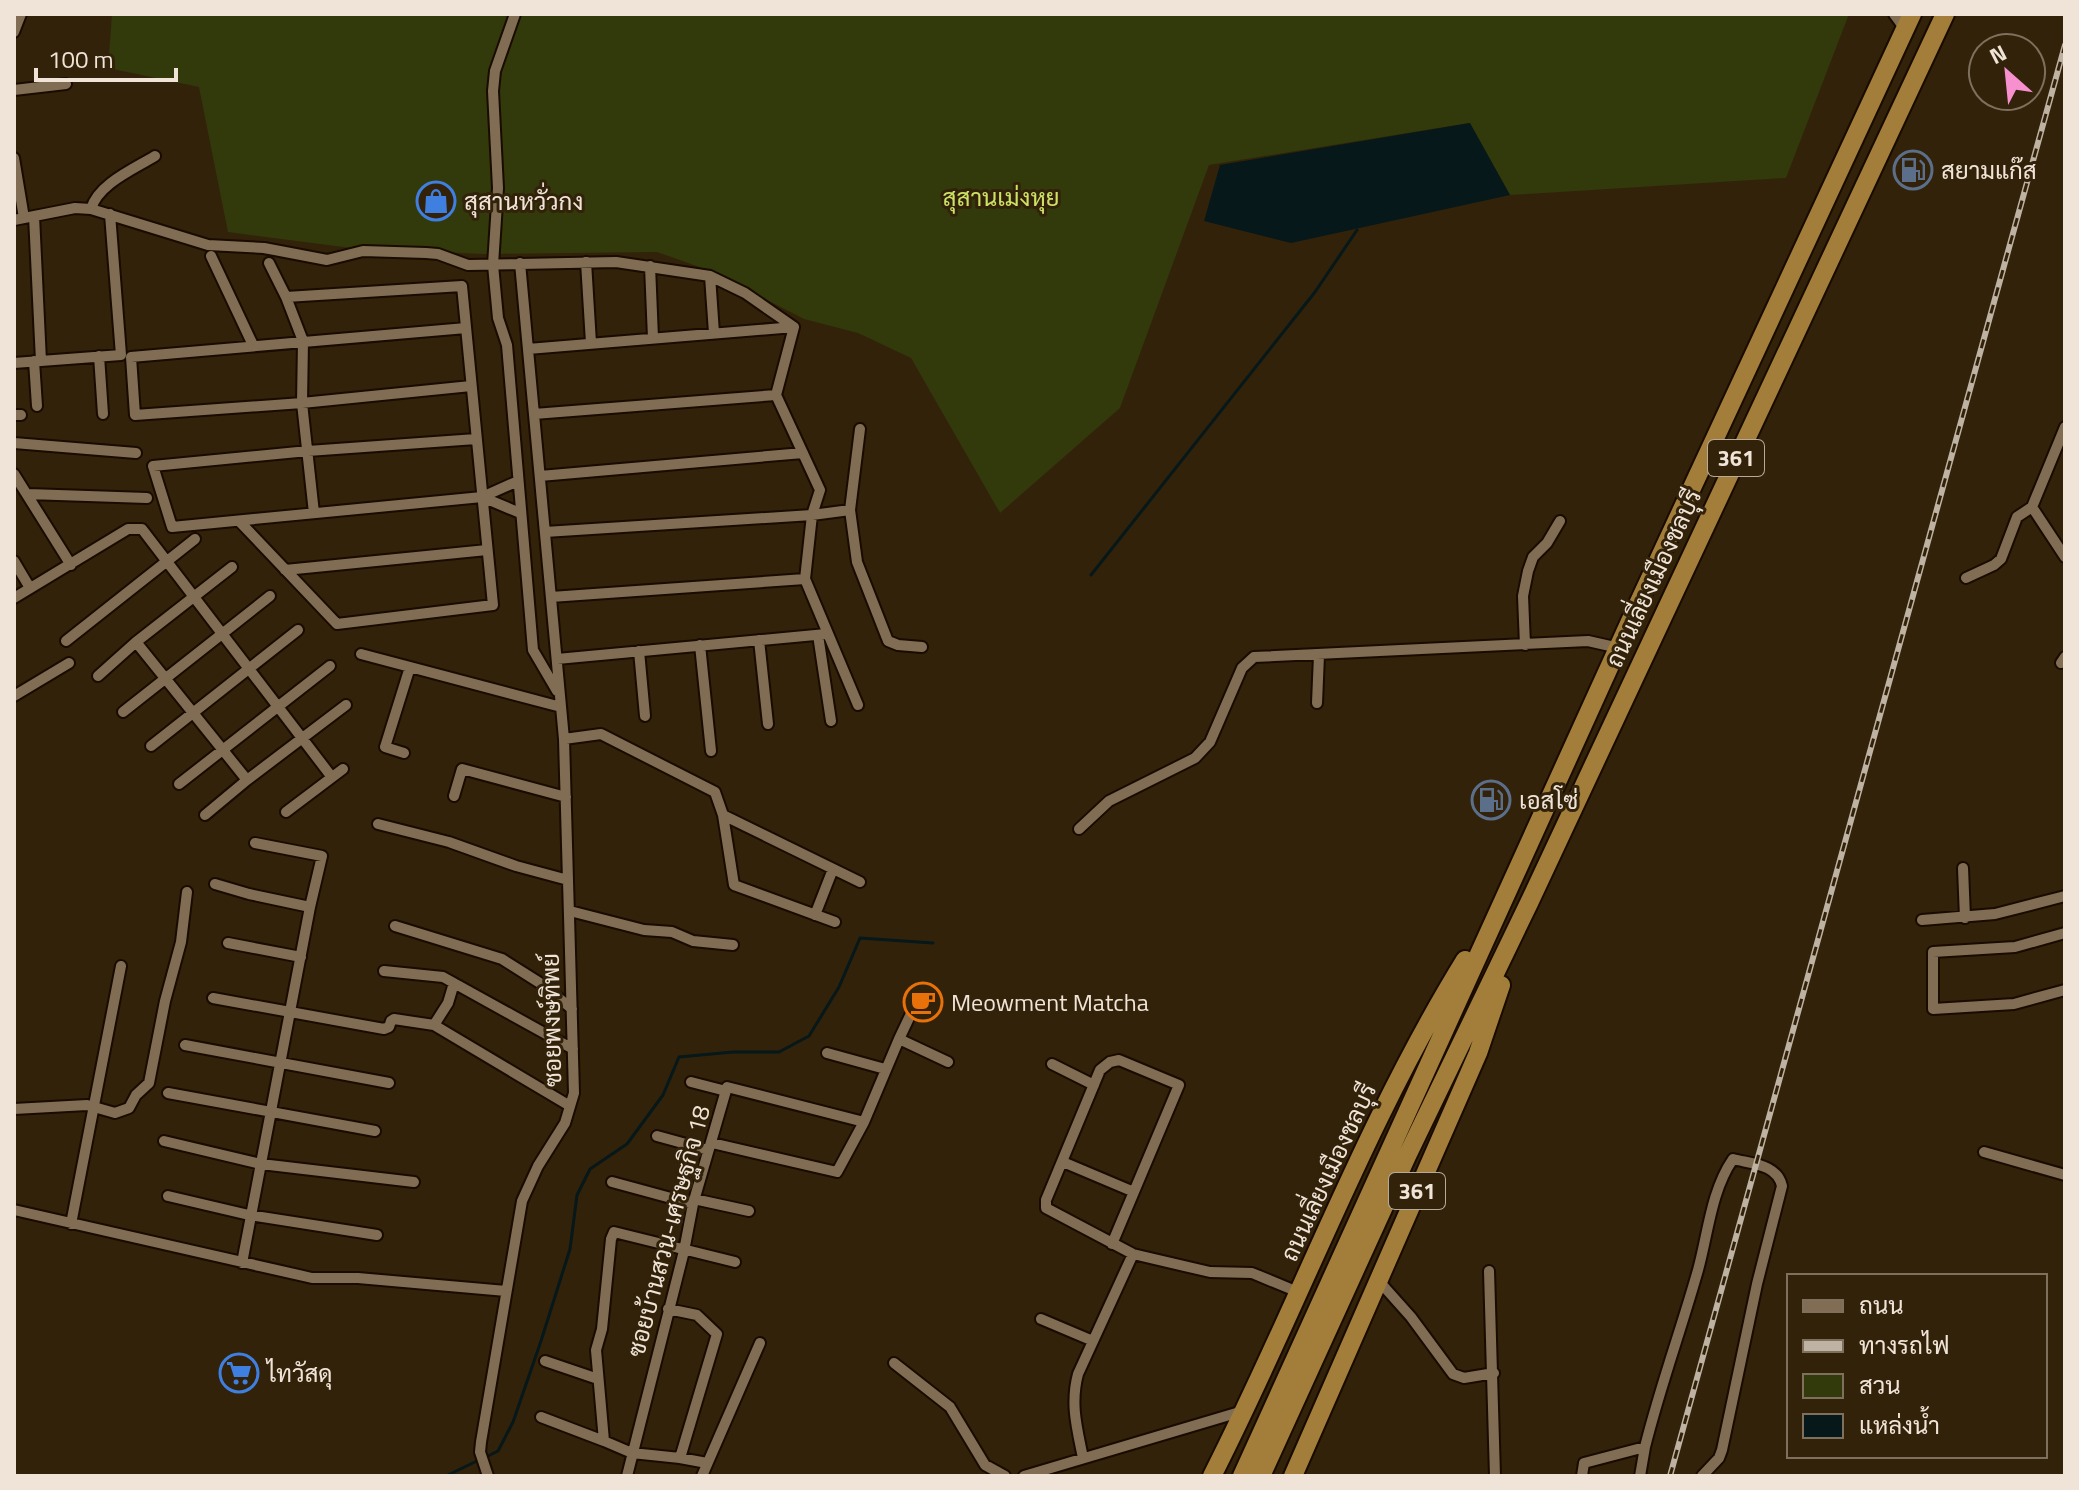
<svg xmlns="http://www.w3.org/2000/svg" width="2079" height="1490" font-family="'Titillium Web',Sarabun,sans-serif">
	<style>
		.green { fill: #32390b }
		.water { fill: #061819 }
		.lines { fill: none; stroke-linecap: round; stroke-linejoin: round }
		.stream { stroke: #061819; stroke-width: 3 }
		.minor-casing { stroke: #190b00; stroke-width: 14 }
		.trunk-casing { stroke: #190b00; stroke-width: 22 }
		.minor { stroke: #806d54; stroke-width: 10 }
		.trunk { stroke: #a27e3a; stroke-width: 18 }
		.rail-casing { stroke: #beb2a2; stroke-width: 6 }
		.rail { stroke: #32220a; stroke-width: 3; stroke-dasharray: 9; stroke-linecap: butt }
		.labels { text-anchor: middle; dominant-baseline: central; stroke-width: 6; stroke-linejoin: round; paint-order: stroke }
		.shield { fill: #32220a; stroke: #b6aa9a; stroke-width: 2 }
		.shield-label { font-size: 22px; font-weight: bold; fill: #efe4d7 }
		.poi-label { font-size: 24px; fill: #efe4d7; stroke: #32220a; text-anchor: start }
		.park-label { font-size: 24px; fill: #cde265; stroke: #32220a }
		.street-label { font-size: 24px; fill: #efe4d7; stroke: #32220a }
	</style>
	<rect width="100%" height="100%" fill="#32220a"/>
	<path class="green" d="M 112,14 L 1849,14 L 1786,178 L 1510,195 L 1469,123 L 1209,165 L 1120,408 L 1000,513 L 911,358 L 858,333 L 804,319 L 708,270 L 657,252 L 483,254 L 351,248 L 228,232 L 199,87 L 108,68 Z"/>
	<path class="water" d="M 1470,123 L 1510,195 L 1291,243 L 1204,221 L 1220,165 Z"/>
	<g class="lines">
		<path class="stream" d="M 1091,575 L 1315,292 L 1357,230
			M 486,1457 L 498,1451 L 513,1422 L 541,1341 L 570,1249 L 577,1195 L 590,1169 L 627,1144 L 663,1095 L 679,1057 L 733,1052 L 779,1052 L 809,1036 L 839,987 L 860,938 L 933,943
			M 446,1476 L 479,1460"/>
		<g class="minor-casing">
			<path id="minor" d="M 515,14 L 495,71 L 493,91 L 498,188 L 493,265 L 498,318 L 507,345 L 533,650 L 557,691
				M 1894,14 L 1905,29
				M 14,32 L 21,14
				M 14,90 L 66,84
				M 14,158 L 24,218
				M 91,209 C 98,184 134,169 155,156
				M 34,216 L 41,361
				M 14,220 L 75,208 L 91,209 L 208,245 L 264,248 L 327,260 L 363,251 L 426,253 L 438,254 L 468,265 L 616,262 L 710,276 L 745,293 L 794,327
				M 211,256 L 253,345
				M 586,262 L 591,343
				M 269,263 L 286,297 L 303,341 L 302,403 L 314,513
				M 650,266 L 653,338
				M 710,276 L 714,333
				M 794,327 L 776,395 L 820,490 L 812,515 L 805,579 L 858,705
				M 466,328 L 131,357 L 135,415 L 302,403 L 471,386
				M 528,349 L 794,327
				M 99,356 L 103,414
				M 34,361 L 37,406
				M 14,363 L 121,355 L 110,214
				M 534,414 L 776,395
				M 14,415 L 21,415
				M 860,429 L 850,510 L 857,562 L 888,641 L 898,645 L 922,647
				M 476,439 L 308,451 L 153,466 L 172,527 L 482,497
				M 14,443 L 136,453
				M 14,474 L 71,565
				M 540,476 L 803,453
				M 518,481 L 482,497 L 520,513
				M 28,494 L 147,498
				M 2032,507 L 2065,557
				M 239,521 L 337,624 L 493,605 L 462,286 L 286,297
				M 545,532 L 812,515 L 850,510
				M 14,561 L 30,588
				M 285,570 L 487,550
				M 1966,578 L 1994,565 L 2001,559 L 2017,517 L 2032,507 L 2065,427
				M 551,597 L 805,579
				M 14,598 L 128,529 L 142,529 L 331,776
				M 818,635 L 831,721
				M 759,640 L 768,724
				M 66,641 L 195,539
				M 136,642 L 247,780
				M 700,645 L 711,751
				M 1525,645 L 1523,596 L 1528,571 L 1533,557 L 1547,543 L 1560,521
				M 639,651 L 645,716
				M 361,654 L 561,707
				M 557,659 L 826,634
				M 2061,663 L 2065,657
				M 98,676 L 136,642 L 232,567
				M 14,696 L 69,663
				M 1317,703 L 1319,655
				M 123,712 L 270,596
				M 564,739 L 601,734 L 715,792 L 723,815 L 734,885 L 835,922
				M 151,746 L 298,630
				M 404,753 L 385,747 L 410,667
				M 179,784 L 330,666
				M 454,796 L 462,769 L 566,797
				M 286,812 L 343,769
				M 205,815 L 247,780 L 346,705
				M 723,815 L 860,882
				M 378,824 L 449,842 L 516,866 L 568,880
				M 1079,829 L 1109,801 L 1195,758 L 1210,742 L 1242,668 L 1254,657 L 1588,641 L 1619,648
				M 1963,868 L 1965,918
				M 215,884 L 249,894 L 310,907
				M 570,911 L 644,930 L 672,932 L 693,941 L 733,945
				M 815,915 L 833,869
				M 1922,920 L 1995,914 L 2065,896
				M 395,926 L 502,959 L 543,985 L 572,1009
				M 2065,933 L 2015,947 L 1933,952 L 1933,1009 L 2014,1004 L 2065,990
				M 228,943 L 301,957
				M 384,971 L 443,977 L 573,1049
				M 213,998 L 384,1029 L 389,1027 L 391,1021 L 394,1019 L 434,1025 L 570,1106
				M 434,1025 L 448,1003 L 454,983
				M 899,1039 L 917,1001
				M 185,1045 L 389,1083
				M 827,1053 L 885,1069
				M 1052,1064 L 1094,1085
				M 691,1082 L 726,1091
				M 168,1093 L 375,1131
				M 14,1109 L 87,1105 L 115,1113 L 129,1108 L 136,1095 L 149,1083 L 165,1001 L 181,942 L 187,892
				M 657,1136 L 708,1150
				M 164,1141 L 261,1164 L 414,1182
				M 712,1143 L 837,1172 L 864,1122
				M 1984,1152 L 2065,1175
				M 1063,1162 L 1134,1192
				M 612,1182 L 693,1204
				M 168,1196 L 249,1215 L 377,1235
				M 694,1199 L 749,1211
				M 14,1210 L 312,1278 L 358,1278 L 506,1291
				M 71,1224 L 121,966
				M 1112,1244 L 1179,1085 L 1119,1060 L 1110,1062 L 1100,1070 L 1046,1200 L 1046,1208 L 1133,1254 L 1210,1272 L 1252,1273 L 1298,1292
				M 242,1263 L 310,907 L 322,856 L 255,843
				M 1489,1271 L 1495,1476
				M 1378,1280 L 1411,1317 L 1453,1374 L 1464,1378 L 1494,1373
				M 668,1309 L 697,1315 L 717,1334 L 680,1458 L 632,1453 L 604,1441 L 596,1350 L 602,1329 L 611,1239 L 614,1232 L 735,1262
				M 1041,1319 L 1093,1341
				M 545,1361 L 598,1379
				M 894,1363 L 950,1407 L 985,1465 L 1005,1476
				M 541,1417 L 604,1441
				M 680,1458 L 707,1463
				M 1083,1458 C 1077,1428 1070,1404 1078,1374 L 1133,1254
				M 488,1476 L 480,1452 L 481,1442 L 522,1201 L 538,1166 L 565,1123 L 574,1093 L 564,739 L 520,263
				M 627,1476 L 684,1251 L 693,1204 L 727,1087 L 864,1122 L 899,1039 L 948,1062
				M 702,1476 L 760,1343
				M 1024,1476 L 1243,1411
				M 1582,1476 L 1584,1463 L 1645,1447 C 1660,1387 1681,1330 1698,1270 C 1708,1234 1711,1191 1733,1159 C 1752,1164 1777,1164 1782,1186 L 1757,1284 L 1722,1450 L 1719,1458 L 1702,1476
				M 1640,1476 L 1645,1447"/>
		</g>
		<g class="trunk-casing">
			<path id="trunk" d="M 1212,1476 C 1299,1305 1364,1124 1465,960
				M 1242,1476 L 1632,617 L 1912,14
				M 1261,1476 L 1407,1156 L 1529,903 L 1945,14
				M 1293,1476 L 1478,1053 L 1501,985"/>
		</g>
		<use href="#minor" class="minor"/>
		<use href="#trunk" class="trunk"/>
		<g class="rail-casing">
			<path id="rail" d="M 1670,1476 L 2065,45"/>
		</g>
		<use href="#rail" class="rail"/>
	</g>
	<defs>
		<g id="fuel-ring" transform="scale(2)"><circle r="9.5" fill="#32220a" stroke="#5c6f8a" stroke-width="1.5"/><path d="M-5.5-6h7V0h2V4h1.3V-2.5L3-4.5l.8-.8L6-3V5H2.5V1h-1V6h-7ZM-4.2-4.7v3.2H.2V-4.7Z" fill="#5c6f8a"/></g>
		<g id="shop-ring" transform="scale(2)"><circle r="9.5" fill="#32220a" stroke="#3f7fe0" stroke-width="1.5"/><path d="M-5-2.5h2.3a2.7 3.5 0 0 1 5.4 0H5L5.5 6h-11ZM-1.5-2.5h3a1.5 2.3 0 0 0-3 0Z" fill="#3f7fe0"/></g>
		<g id="cafe-ring" transform="scale(2)"><circle r="9.5" fill="#32220a" stroke="#e8710a" stroke-width="1.5"/><path d="M-5.5-4.5H6V0H3Q3 3.5 0 3.5H-2.5Q-5.5 3.5-5.5 0ZM3-3.2v2h1.7v-2ZM-6 4.5H4V6H-6Z" fill="#e8710a"/></g>
		<g id="supermarket-ring" transform="scale(2)"><circle r="9.5" fill="#32220a" stroke="#3f7fe0" stroke-width="1.5"/><path d="M-6-5.5h2.5l.6 2H6L4.5 2H-2.5L-4.4-4H-6ZM-1.5 3.2a1.3 1.3 0 1 0 .1 0ZM3 3.2a1.3 1.3 0 1 0 .1 0Z" fill="#3f7fe0"/></g>
	</defs>
	<g fill-rule="evenodd">
		<use href="#fuel-ring" x="1913" y="170"/>
		<use href="#shop-ring" x="436" y="201"/>
		<use href="#fuel-ring" x="1491" y="800"/>
		<use href="#cafe-ring" x="923" y="1002"/>
		<use href="#supermarket-ring" x="239" y="1373"/>
	</g>
	<g class="labels">
		<g class="shield">
			<rect x="1708" y="440" width="56" height="36" rx="6"/>
			<rect x="1389" y="1173" width="56" height="36" rx="6"/>
		</g>
		<g class="shield-label">
			<text x="1736" y="458">361</text>
			<text x="1417" y="1191">361</text>
		</g>
		<g class="poi-label">
			<text x="1941" y="170">สยามแก๊ส</text>
			<text x="464" y="201">สุสานหวั่วกง</text>
			<text x="1519" y="800">เอสโซ่</text>
			<text x="951" y="1002">Meowment Matcha</text>
			<text x="267" y="1373">ไทวัสดุ</text>
		</g>
		<g class="park-label">
			<text x="1001" y="197">สุสานเม่งหุย</text>
		</g>
		<g class="street-label">
			<text transform="translate(1653 578) rotate(-65)">ถนนเลี่ยงเมืองชลบุรี</text>
			<text transform="translate(551 1020) rotate(-91)">ซอยพงษ์ทิพย์</text>
			<text transform="translate(1328 1172) rotate(-65)">ถนนเลี่ยงเมืองชลบุรี</text>
			<text transform="translate(668 1231) rotate(-75)">ซอยบ้านสวน-เศรษฐกิจ 18</text>
		</g>
	</g>
	<rect width="2079" height="1490" fill="none" stroke="#efe4d7" stroke-width="32"/>
	<rect x="1787" y="1274" width="260" height="184" fill="#32220a" stroke="#7e705c" stroke-width="2"/>
	<rect x="1803" y="1300" width="40" height="12" fill="#806d54" stroke="#7e705c" stroke-width="2"/>
	<text x="1859" y="1314" font-size="24" fill="#efe4d7">ถนน</text>
	<rect x="1803" y="1340" width="40" height="12" fill="#beb2a2" stroke="#7e705c" stroke-width="2"/>
	<text x="1859" y="1354" font-size="24" fill="#efe4d7">ทางรถไฟ</text>
	<rect x="1803" y="1374" width="40" height="24" fill="#32390b" stroke="#7e705c" stroke-width="2"/>
	<text x="1859" y="1394" font-size="24" fill="#efe4d7">สวน</text>
	<rect x="1803" y="1414" width="40" height="24" fill="#061819" stroke="#7e705c" stroke-width="2"/>
	<text x="1859" y="1434" font-size="24" fill="#efe4d7">แหล่งน้ำ</text>
	<g transform="translate(2007 72) rotate(333)"><circle r="38" fill="#32220a" stroke="#7e705c" stroke-width="2"/>
	<path d="M0-6L14 30L0 20L-14 30Z" fill="#f690cf"/>
	<text y="-12" font-size="22" font-weight="bold" text-anchor="middle" fill="#efe4d7">N</text>
	</g>
	<path d="M36 68v12h140v-12" fill="none" stroke="#efe4d7" stroke-width="4"/>
	<text x="48" y="68" font-size="24" fill="#efe4d7" stroke="#32220a" stroke-width="6" paint-order="stroke">100 m</text>
</svg>
